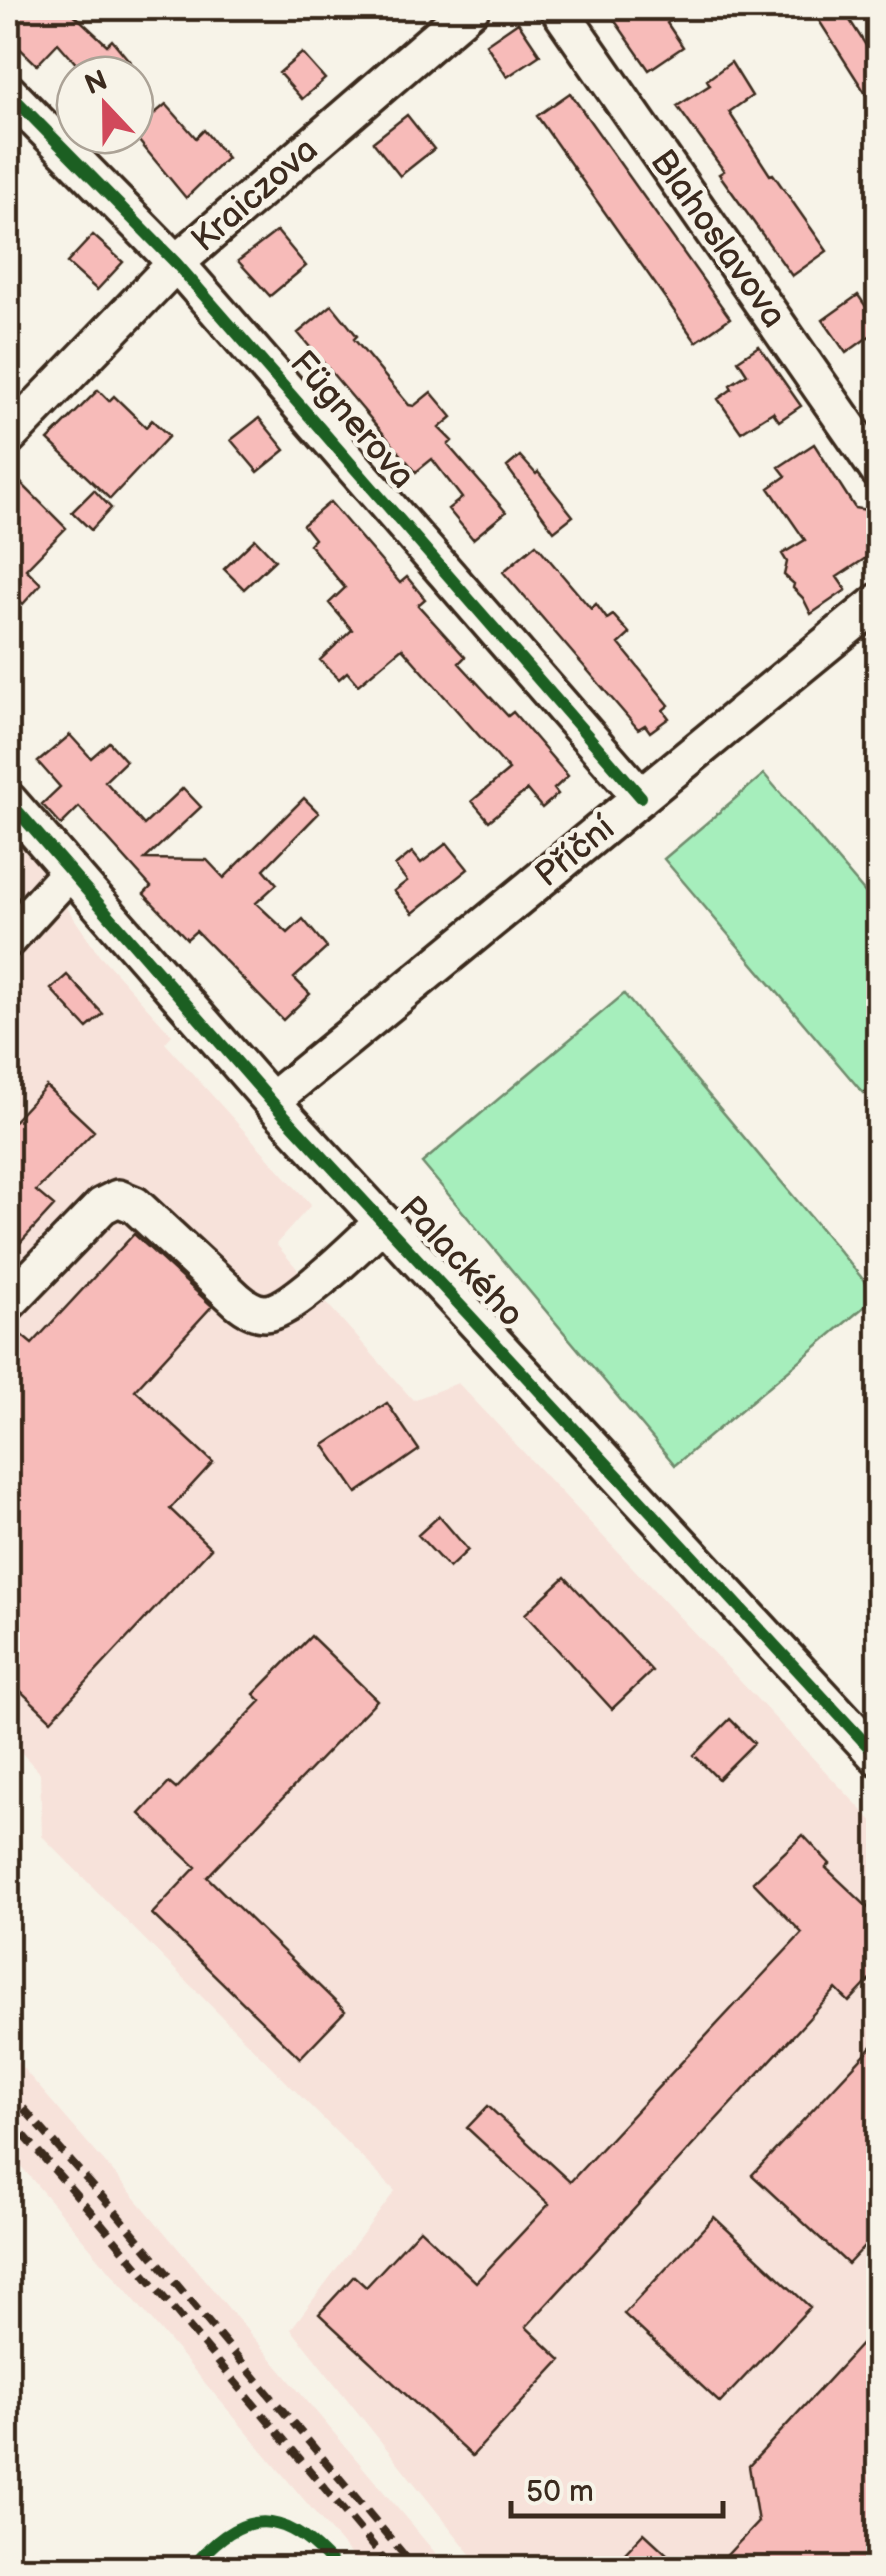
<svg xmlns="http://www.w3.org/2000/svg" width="886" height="2576" font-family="'Balsamiq Sans',sans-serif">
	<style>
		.built { fill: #f7e2da }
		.green { fill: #a6eebc; stroke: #708c6d; stroke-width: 2.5 }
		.building { fill: #f7bbb9; stroke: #3b2a1e; stroke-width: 2.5 }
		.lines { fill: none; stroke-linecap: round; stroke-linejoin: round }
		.minor-casing { stroke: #3b2a1e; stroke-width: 42 }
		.minor { stroke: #f7f3e8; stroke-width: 35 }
		.rail { stroke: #3b2a1e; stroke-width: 8; stroke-dasharray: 15 8; stroke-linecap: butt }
		.cycleway-casing { stroke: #f7f3e8; stroke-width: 19 }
		.cycleway { stroke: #1b5e20; stroke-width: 12 }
		.labels { text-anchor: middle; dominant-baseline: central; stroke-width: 9; stroke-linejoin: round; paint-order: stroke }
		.street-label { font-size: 35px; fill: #3b2a1e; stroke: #f7f3e8 }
	</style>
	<rect width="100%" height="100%" fill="#f7f3e8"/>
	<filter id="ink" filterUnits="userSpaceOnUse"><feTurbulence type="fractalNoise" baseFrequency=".01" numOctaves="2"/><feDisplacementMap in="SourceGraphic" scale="20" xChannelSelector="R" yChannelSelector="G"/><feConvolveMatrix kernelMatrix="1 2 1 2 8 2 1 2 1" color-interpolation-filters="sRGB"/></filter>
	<g filter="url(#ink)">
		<path class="built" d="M 8,827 L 25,846 L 97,952 L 172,1035 L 165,1043 L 311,1205 L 276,1244 L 323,1299 L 413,1400 L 458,1383 L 878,1827 L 878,2568 L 482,2568 L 291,2329 L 395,2191 L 42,1836 L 40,1773 L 8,1738 Z
			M 8,2051 L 132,2194 L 448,2568 L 362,2568 L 8,2151 Z"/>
		<path class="green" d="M 764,774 L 878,908 L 878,1080 L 863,1093 L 664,859 Z
			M 624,994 L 877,1296 L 675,1465 L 422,1163 Z"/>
		<path class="building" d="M 24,8 L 67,8 L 107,45 L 112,40 L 141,75 L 86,75 L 58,43 L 37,65 L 8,37 L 8,25 Z
			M 606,8 L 690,8 L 667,23 L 683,47 L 649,70 Z
			M 811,8 L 842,8 L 878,64 L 878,113 Z
			M 518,22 L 540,55 L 507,77 L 486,44 Z
			M 302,53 L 325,79 L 302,99 L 279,73 Z
			M 731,62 L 752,96 L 729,112 L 770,175 L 773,174 L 827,251 L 792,276 L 719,174 L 724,171 L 677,106 L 710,85 L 707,80 Z
			M 570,93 L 730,318 L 696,342 L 537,116 Z
			M 166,104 L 196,138 L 204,130 L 227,158 L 186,198 L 134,135 L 135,130 Z
			M 407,115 L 434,149 L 400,176 L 373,142 Z
			M 277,231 L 306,266 L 270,296 L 238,261 Z
			M 93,235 L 123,262 L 97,290 L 67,263 Z
			M 858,295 L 878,324 L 878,330 L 846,353 L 823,320 Z
			M 332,305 L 357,336 L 354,339 L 409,405 L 414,406 L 431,392 L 452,417 L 439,428 L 452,441 L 448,445 L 506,512 L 473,539 L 448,509 L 462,498 L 432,459 L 416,472 L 298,333 Z
			M 759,346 L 801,406 L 779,421 L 773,412 L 741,432 L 718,399 L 732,389 L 730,385 L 747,374 L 738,360 Z
			M 98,390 L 109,401 L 114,396 L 146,427 L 152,420 L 169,436 L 110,499 L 48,440 Z
			M 259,418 L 285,450 L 258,472 L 231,440 Z
			M 814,444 L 855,508 L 873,511 L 878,520 L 878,550 L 837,577 L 846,590 L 811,614 L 803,598 L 793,588 L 794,584 L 784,575 L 787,562 L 782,554 L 805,540 L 769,488 L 786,476 L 779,467 Z
			M 520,456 L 536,474 L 538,472 L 573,516 L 554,531 L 507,467 Z
			M 8,470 L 66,528 L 26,569 L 41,584 L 23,604 L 8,588 Z
			M 94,490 L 111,508 L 91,530 L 72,512 Z
			M 330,502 L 400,583 L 407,577 L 425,599 L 418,605 L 465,657 L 459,663 L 508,716 L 513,712 L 568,776 L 554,789 L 558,794 L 542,808 L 527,790 L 489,821 L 472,801 L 509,770 L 402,648 L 358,685 L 347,672 L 339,679 L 320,660 L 352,630 L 329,603 L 345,588 L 309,544 L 314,539 L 303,525 Z
			M 255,539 L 275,560 L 244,589 L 224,569 Z
			M 536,544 L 591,609 L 596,604 L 607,619 L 613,615 L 630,634 L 619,644 L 669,705 L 663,710 L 669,718 L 650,732 L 645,725 L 638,729 L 503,572 Z
			M 70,735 L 91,758 L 109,742 L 126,761 L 105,781 L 144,825 L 183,788 L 201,807 L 145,859 L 207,860 L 224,878 L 304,798 L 319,813 L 264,869 L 277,884 L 256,903 L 288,933 L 303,919 L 327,948 L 294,978 L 310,994 L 283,1020 L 196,931 L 187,939 L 144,894 L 151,887 L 79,807 L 61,825 L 42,804 L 60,787 L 38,762 Z
			M 447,843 L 468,869 L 413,913 L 394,891 L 407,881 L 395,866 L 412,852 L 421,863 Z
			M 67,975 L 103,1014 L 87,1028 L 51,989 Z
			M 46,1086 L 94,1131 L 36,1191 L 54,1206 L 8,1256 L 8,1127 Z
			M 134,1234 L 212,1306 L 135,1390 L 213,1462 L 170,1509 L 211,1548 L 51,1720 L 8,1679 L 8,1324 L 32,1344 Z
			M 387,1403 L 419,1450 L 357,1493 L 324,1445 Z
			M 439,1516 L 468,1550 L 449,1568 L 418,1535 Z
			M 565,1577 L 652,1671 L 612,1709 L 525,1614 Z
			M 311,1636 L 377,1700 L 207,1877 L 345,2011 L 300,2058 L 152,1914 L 196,1867 L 140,1814 L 169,1783 L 176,1789 L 261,1701 L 254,1694 Z
			M 730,1719 L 754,1743 L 718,1779 L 694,1755 Z
			M 803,1835 L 830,1864 L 826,1868 L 878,1917 L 878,1971 L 849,2002 L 836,1989 L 526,2327 L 561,2360 L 472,2456 L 319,2314 L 354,2276 L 366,2287 L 420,2229 L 476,2282 L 549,2204 L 467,2128 L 488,2106 L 570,2182 L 802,1933 L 753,1882 Z
			M 878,2040 L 878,2232 L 848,2264 L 752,2175 Z
			M 714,2217 L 810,2307 L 720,2403 L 624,2314 Z
			M 878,2326 L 878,2568 L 715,2568 L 758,2522 L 749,2466 Z
			M 644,2533 L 668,2555 L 656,2568 L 611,2568 Z"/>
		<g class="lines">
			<g class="minor-casing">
				<path id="minor" d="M 558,8 L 878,470
					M 8,92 L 176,263 L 641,797
					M 8,437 L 176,263 L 471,8
					M 8,800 L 271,1101 L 878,1757
					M 8,939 L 70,871
					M 271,1101 L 878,602
					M 8,1303 L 102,1206 L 118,1198 L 135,1205 L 237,1300 C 245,1307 254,1313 265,1313 C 291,1313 361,1242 383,1222"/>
			</g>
			<use href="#minor" class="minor"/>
			<path class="rail" d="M 8,2091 L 114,2210 L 415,2568
				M 8,2117 L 100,2222 L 392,2568"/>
			<g class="cycleway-casing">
				<path id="cycleway" d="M 8,92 L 176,263 L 641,797
					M 8,800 L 271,1101 L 878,1757
					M 192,2568 C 242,2506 285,2508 336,2568"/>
			</g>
			<use href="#cycleway" class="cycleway"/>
		</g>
	</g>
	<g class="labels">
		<g class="street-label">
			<text transform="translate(255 195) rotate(-41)">Kraiczova</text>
			<text transform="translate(718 239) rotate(55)">Blahoslavova</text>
			<text transform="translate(352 420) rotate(49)">Fügnerova</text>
			<text transform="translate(575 852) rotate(-39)">Příční</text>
			<text transform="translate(461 1262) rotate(47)">Palackého</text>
		</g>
	</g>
	<rect width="886" height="2576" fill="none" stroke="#f7f3e8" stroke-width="40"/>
	<rect x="20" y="20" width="846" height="2536" fill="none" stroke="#3b2a1e" stroke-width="4" filter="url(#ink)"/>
	<g transform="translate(105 105) rotate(338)"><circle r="48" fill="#f7f3e8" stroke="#aca397" stroke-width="2.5"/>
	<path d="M0-8L18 38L0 25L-18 38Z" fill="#d1495b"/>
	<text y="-15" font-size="28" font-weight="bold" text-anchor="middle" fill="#3b2a1e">N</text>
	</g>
	<path d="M511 2501v15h212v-15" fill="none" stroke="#3b2a1e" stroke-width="5"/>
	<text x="526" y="2501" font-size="30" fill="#3b2a1e" stroke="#f7f3e8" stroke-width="8" paint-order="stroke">50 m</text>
</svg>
